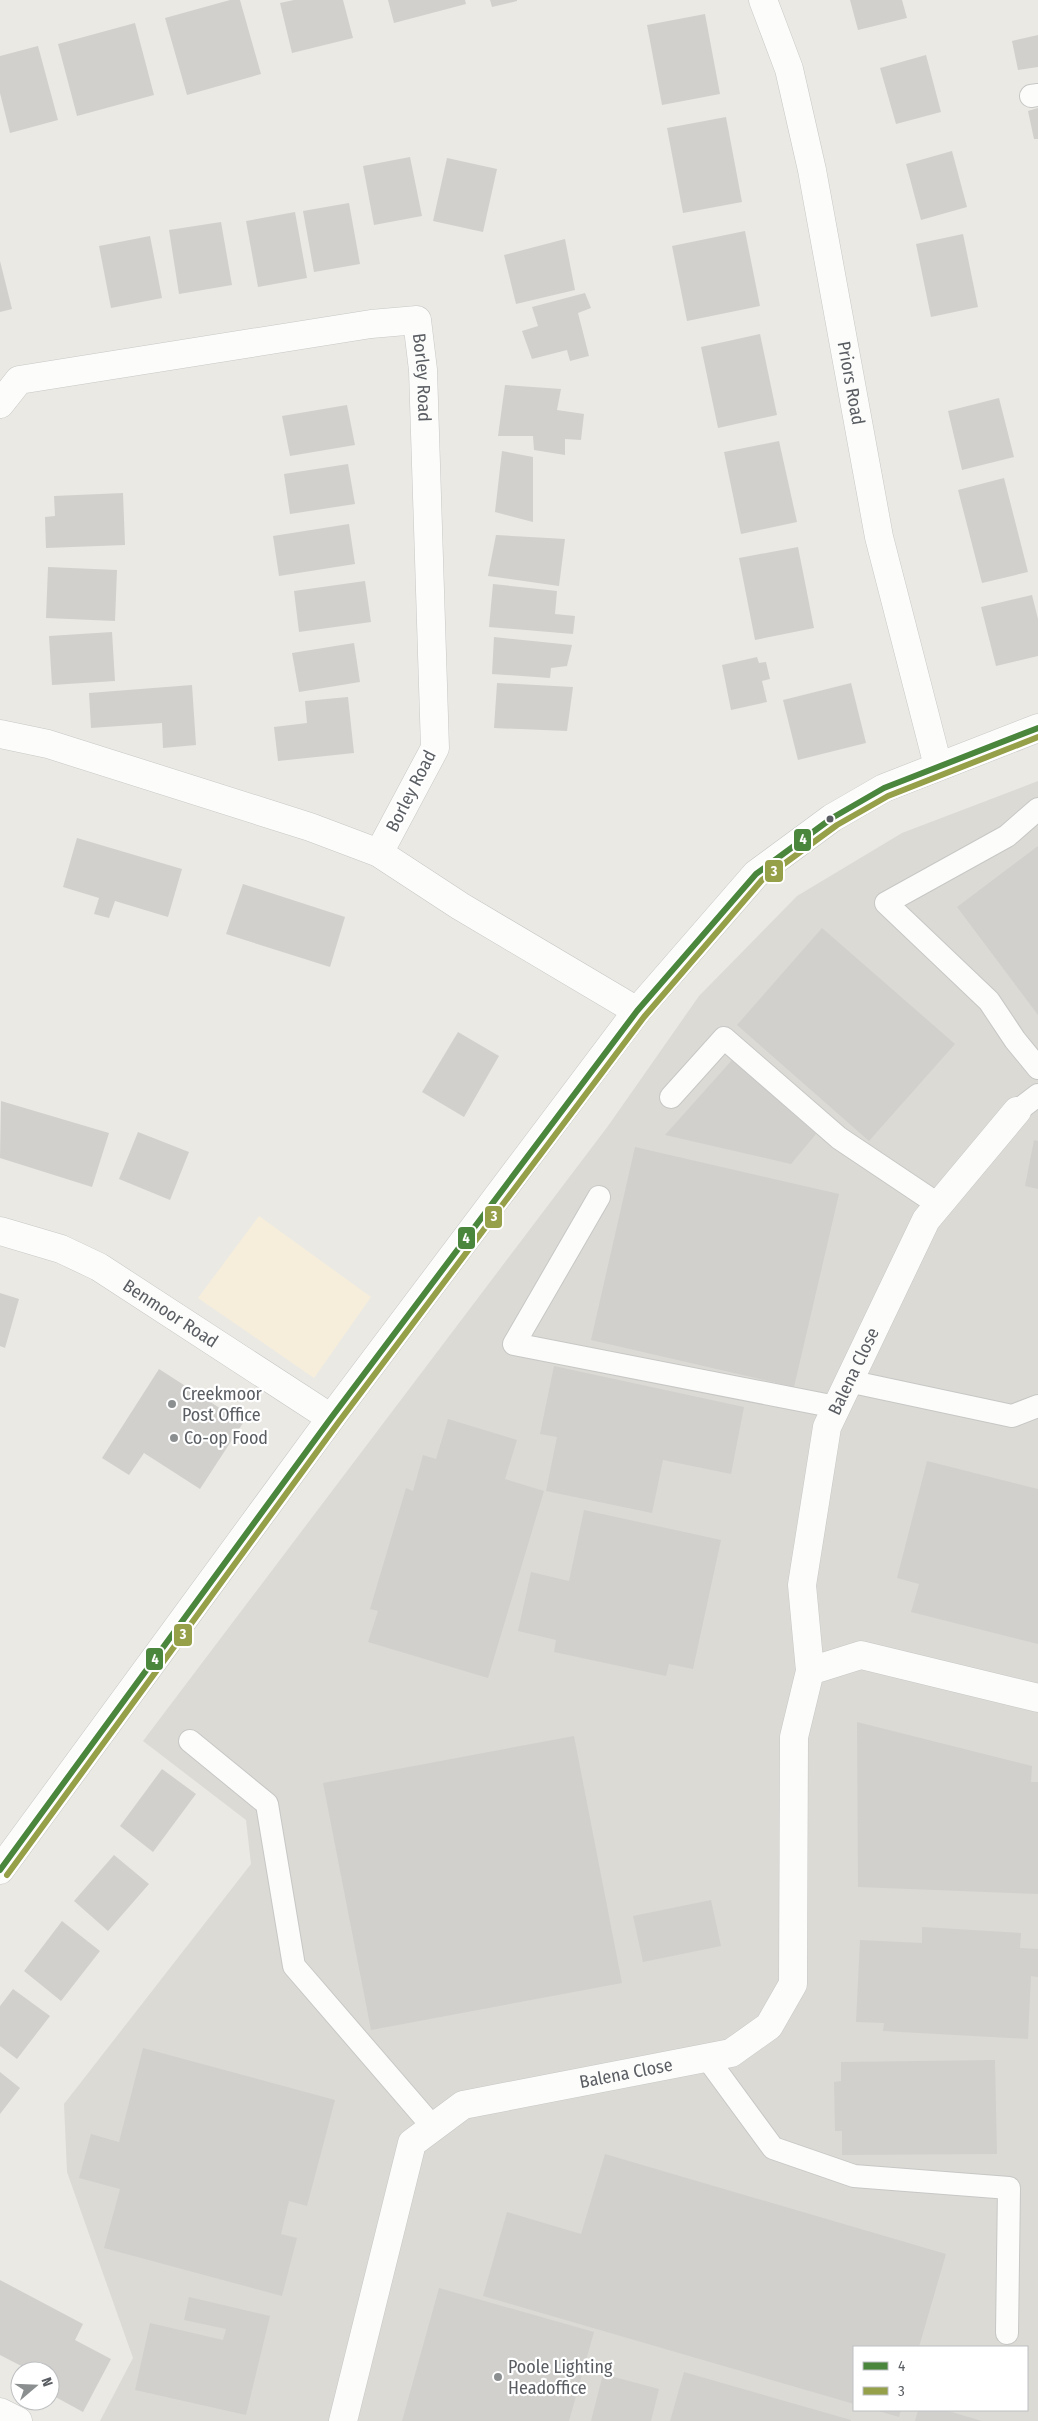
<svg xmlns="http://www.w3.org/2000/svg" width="1038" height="2421" font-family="'Fira Sans Condensed',sans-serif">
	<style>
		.commercial { fill: #f6eedb }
		.industrial { fill: #dbdad5; fill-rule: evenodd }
		.building { fill: #d1d0cd }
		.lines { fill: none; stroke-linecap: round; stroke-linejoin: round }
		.service-casing { stroke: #c7c7c6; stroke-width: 24 }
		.minor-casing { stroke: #c7c7c6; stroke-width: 29 }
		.service { stroke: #fcfcfb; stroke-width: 22 }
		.minor { stroke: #fcfcfb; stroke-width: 28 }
		.bus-1-casing { stroke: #fff; stroke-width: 10 }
		.bus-2-casing { stroke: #fff; stroke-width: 10 }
		.bus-1 { stroke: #4b863d; stroke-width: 6 }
		.bus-2 { stroke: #96a049; stroke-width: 6 }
		.bus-dot { fill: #5a5e63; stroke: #fff; stroke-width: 2 }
		.poi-dot { fill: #8c8f90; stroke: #fff; stroke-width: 2 }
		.labels { text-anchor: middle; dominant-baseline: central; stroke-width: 4.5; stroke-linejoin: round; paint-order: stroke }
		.street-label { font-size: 18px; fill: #5a5e63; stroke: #fff }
		.poi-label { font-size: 18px; fill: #5a5e63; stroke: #fff; text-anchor: start }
		.line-badge { stroke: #fff; stroke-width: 2 }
		.badge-label { font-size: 14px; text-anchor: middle; font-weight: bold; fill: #fff }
	</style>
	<rect width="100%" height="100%" fill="#eae9e4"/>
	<path class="commercial" d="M 259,1216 L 371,1297 L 314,1378 L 198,1298 Z"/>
	<path class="industrial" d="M 1038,781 L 1038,2421 L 100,2421 L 133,2358 L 67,2172 L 64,2104 L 251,1864 L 246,1820 L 143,1741 L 608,1126 L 699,996 L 797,896 L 902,833 ZM 854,2347 L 1027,2347 L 1027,2410 L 854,2410 Z"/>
	<path class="building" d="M 230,0 L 240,0 L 261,74 L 187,95 L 165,18 Z
		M 294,0 L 343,0 L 353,38 L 292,53 L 280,3 Z
		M 388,0 L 465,0 L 466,4 L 394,23 Z
		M 490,0 L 517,0 L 517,1 L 492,7 Z
		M 850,0 L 902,0 L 907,18 L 858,30 Z
		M 705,14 L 720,94 L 662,105 L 647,25 Z
		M 135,23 L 154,95 L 77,116 L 58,44 Z
		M 1038,35 L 1038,67 L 1018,70 L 1012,41 Z
		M 38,46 L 58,120 L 10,133 L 0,93 L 0,56 Z
		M 926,55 L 941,112 L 896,124 L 880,68 Z
		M 1038,108 L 1038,139 L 1034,139 L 1028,111 Z
		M 726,117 L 742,202 L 683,213 L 667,128 Z
		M 952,151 L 967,207 L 921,220 L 906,164 Z
		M 410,157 L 422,216 L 374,225 L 363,166 Z
		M 447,158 L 497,169 L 483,232 L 433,221 Z
		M 349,203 L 360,264 L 314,272 L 303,211 Z
		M 295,212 L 307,278 L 258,287 L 246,221 Z
		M 221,222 L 232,285 L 179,294 L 169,230 Z
		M 745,231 L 760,306 L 687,321 L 672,246 Z
		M 963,234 L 978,307 L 931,317 L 916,244 Z
		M 150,236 L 162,298 L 111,308 L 99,246 Z
		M 565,239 L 575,290 L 516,304 L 504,255 Z
		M 0,261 L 12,309 L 0,312 Z
		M 585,293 L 591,308 L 578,313 L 589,356 L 570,361 L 567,350 L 532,359 L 522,331 L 538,326 L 532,307 Z
		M 760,334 L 777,415 L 718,428 L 701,347 Z
		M 505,385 L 561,389 L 557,410 L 584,414 L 581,440 L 565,439 L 565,455 L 534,450 L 533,436 L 498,436 Z
		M 999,398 L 1014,457 L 962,470 L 948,411 Z
		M 347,405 L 355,445 L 290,456 L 282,416 Z
		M 779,441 L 797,522 L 741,534 L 724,452 Z
		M 502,451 L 533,457 L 533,522 L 495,512 Z
		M 348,464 L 355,504 L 290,514 L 284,474 Z
		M 1004,478 L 1028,572 L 982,583 L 958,490 Z
		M 123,493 L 125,545 L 46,548 L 45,517 L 55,516 L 54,496 Z
		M 349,524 L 355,564 L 279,576 L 273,536 Z
		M 496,535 L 565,539 L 559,586 L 488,576 Z
		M 798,547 L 814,628 L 755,640 L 739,558 Z
		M 48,567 L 117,570 L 115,621 L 46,618 Z
		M 365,581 L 371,622 L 299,632 L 294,591 Z
		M 493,584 L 557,591 L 555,614 L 575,616 L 573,634 L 489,627 Z
		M 1032,595 L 1038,619 L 1038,656 L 996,666 L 981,607 Z
		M 112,632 L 115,681 L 52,685 L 49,636 Z
		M 494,637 L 572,645 L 567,666 L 551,668 L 550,678 L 492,674 Z
		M 354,643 L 360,682 L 299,692 L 292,653 Z
		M 757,657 L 759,663 L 766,662 L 770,679 L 762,681 L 767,702 L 731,710 L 722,665 Z
		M 497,683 L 573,687 L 567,731 L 494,728 Z
		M 851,683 L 866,743 L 798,760 L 783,700 Z
		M 192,685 L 196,745 L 163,748 L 162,723 L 91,728 L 89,693 Z
		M 348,697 L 354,753 L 278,761 L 274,727 L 307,723 L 305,701 Z
		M 77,838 L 182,869 L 168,917 L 115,901 L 109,918 L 94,914 L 99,898 L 63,887 Z
		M 1038,846 L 1038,1015 L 957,907 Z
		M 243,884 L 345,917 L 330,967 L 226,934 Z
		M 822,928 L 955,1044 L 869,1141 L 737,1025 Z
		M 458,1032 L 499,1056 L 464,1117 L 422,1092 Z
		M 732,1060 L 816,1134 L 791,1164 L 665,1135 Z
		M 1,1101 L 109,1133 L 92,1187 L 0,1158 Z
		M 138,1132 L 189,1152 L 170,1200 L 119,1179 Z
		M 1034,1140 L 1038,1141 L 1038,1189 L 1025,1186 Z
		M 635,1147 L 839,1194 L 794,1387 L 591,1340 Z
		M 0,1293 L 19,1299 L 5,1348 L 0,1346 Z
		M 554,1366 L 744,1407 L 731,1474 L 663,1460 L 652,1513 L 546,1491 L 557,1437 L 540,1434 Z
		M 159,1369 L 243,1423 L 200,1489 L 144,1453 L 129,1475 L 102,1458 Z
		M 448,1419 L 517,1440 L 505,1479 L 544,1491 L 488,1678 L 368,1642 L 378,1611 L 370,1609 L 406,1488 L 413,1491 L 423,1455 L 436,1459 Z
		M 927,1461 L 1038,1489 L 1038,1644 L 911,1612 L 919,1584 L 897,1578 Z
		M 584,1510 L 721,1540 L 693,1669 L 669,1664 L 666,1676 L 554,1652 L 556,1640 L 518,1631 L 531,1572 L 569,1581 Z
		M 857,1722 L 1032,1766 L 1031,1782 L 1038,1782 L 1038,1894 L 858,1887 Z
		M 574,1736 L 622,1983 L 371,2030 L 323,1783 Z
		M 162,1769 L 196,1794 L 153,1852 L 120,1826 Z
		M 114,1855 L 149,1884 L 108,1931 L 74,1901 Z
		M 711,1900 L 721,1946 L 643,1962 L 633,1916 Z
		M 62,1921 L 100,1951 L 61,2001 L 24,1971 Z
		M 922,1927 L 1021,1933 L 1020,1948 L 1038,1949 L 1038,1977 L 1031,1976 L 1028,2039 L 883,2031 L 884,2023 L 856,2022 L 860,1940 L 922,1943 Z
		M 13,1989 L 50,2016 L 17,2059 L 0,2046 L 0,2006 Z
		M 143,2048 L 335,2100 L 307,2206 L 289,2201 L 281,2234 L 297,2238 L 282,2296 L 104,2248 L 120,2189 L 79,2178 L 91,2134 L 119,2142 Z
		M 995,2060 L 997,2154 L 842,2155 L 842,2131 L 835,2131 L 834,2082 L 841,2081 L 841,2062 Z
		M 0,2072 L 20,2088 L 0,2114 Z
		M 605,2154 L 946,2254 L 919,2347 L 854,2347 L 854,2404 L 483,2296 L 507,2212 L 581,2234 Z
		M 0,2280 L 83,2324 L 75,2340 L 111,2359 L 83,2412 L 50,2394 L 50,2371 L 31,2371 L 0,2355 Z
		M 439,2288 L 594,2332 L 569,2421 L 402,2421 Z
		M 189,2297 L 270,2316 L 246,2415 L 135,2390 L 150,2323 L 223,2340 L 226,2329 L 184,2320 Z
		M 684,2372 L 851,2420 L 851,2421 L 670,2421 Z
		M 603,2374 L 659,2389 L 651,2421 L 591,2421 Z
		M 875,2410 L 901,2410 L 899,2417 Z
		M 918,2410 L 945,2410 L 982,2421 L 915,2421 Z"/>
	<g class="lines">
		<g class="service-casing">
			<path id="service" d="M 1031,96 L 1038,95
				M 1038,809 L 1007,836 L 886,903 L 989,1001 L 1015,1040 L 1038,1068
				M 671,1097 L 724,1038 L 839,1138 L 939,1205
				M 1017,1111 L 1038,1095
				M 599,1197 L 514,1344 L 836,1407
				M 848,1381 L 1012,1416 L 1038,1406
				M 190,1741 L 267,1804 L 294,1966 L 433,2127
				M 707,2058 L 773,2148 L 854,2176 L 1009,2188 L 1007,2333"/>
		</g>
		<g class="minor-casing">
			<g id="minor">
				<path id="s1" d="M 763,0 L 789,69 L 812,170 L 879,537 L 938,766"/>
				<path id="s2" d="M 0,404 L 19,380 L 371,324 L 417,320 L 423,370 L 435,748 L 379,853"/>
				<path d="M 0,734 L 48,744 L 310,827 L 379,853 L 460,906 L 637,1011"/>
				<path id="s3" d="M 0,1231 L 61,1249 L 99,1267 L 331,1418"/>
				<path d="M 810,1671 L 861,1655 L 1038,1698"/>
				<path d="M 0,1870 L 331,1418 L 637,1011 L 756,874 L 832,818 L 884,788 L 1038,728"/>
				<path d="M 0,2412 L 18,2421"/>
				<path id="s4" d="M 343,2421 L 412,2143 L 463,2105 L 731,2053 L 769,2026 L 793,1984 L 794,1737 L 810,1671 L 802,1585 L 827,1427 L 926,1220 L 1017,1111"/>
			</g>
		</g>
		<use href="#service" class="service"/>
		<use href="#minor" class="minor"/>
		<g class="bus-1-casing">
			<path id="bus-1" d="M 0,1870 L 331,1418 L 637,1011 L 756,874 L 832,818 L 884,788 L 1038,728"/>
		</g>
		<g class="bus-2-casing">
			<path id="bus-2" d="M 7,1875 L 338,1423 L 644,1017 L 762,880 L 837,825 L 888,796 L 1038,737"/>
		</g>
		<use href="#bus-1" class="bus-1"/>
		<use href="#bus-2" class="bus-2"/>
	</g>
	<circle class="bus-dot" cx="830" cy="819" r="4.5"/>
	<g class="poi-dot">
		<circle cx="172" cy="1404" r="5"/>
		<circle cx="174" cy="1438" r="5"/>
		<circle cx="498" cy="2377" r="5"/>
	</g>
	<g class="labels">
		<g class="street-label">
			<text stroke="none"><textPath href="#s2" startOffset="491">Borley Road</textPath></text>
			<text stroke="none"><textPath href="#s1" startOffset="394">Priors Road</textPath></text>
			<text transform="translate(411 791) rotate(-63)">Borley Road</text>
			<text stroke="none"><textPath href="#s3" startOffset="191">Benmoor Road</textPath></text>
			<text stroke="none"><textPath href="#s4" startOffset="1341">Balena Close</textPath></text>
			<text stroke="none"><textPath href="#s4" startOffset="516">Balena Close</textPath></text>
		</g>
		<g class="poi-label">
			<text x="182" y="1394">Creekmoor<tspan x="182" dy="21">Post Office</tspan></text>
			<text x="184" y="1438">Co-op Food</text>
			<text x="508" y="2367">Poole Lighting<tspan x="508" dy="21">Headoffice</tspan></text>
		</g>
	</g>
	<g class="line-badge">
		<rect x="793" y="828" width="19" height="24" rx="5" fill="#4b863d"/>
		<rect x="764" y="859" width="20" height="24" rx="5" fill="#96a049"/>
		<rect x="484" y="1205" width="19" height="24" rx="5" fill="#96a049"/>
		<rect x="457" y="1226" width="19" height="24" rx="5" fill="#4b863d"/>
		<rect x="173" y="1623" width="20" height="24" rx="5" fill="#96a049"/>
		<rect x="145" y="1647" width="19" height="24" rx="5" fill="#4b863d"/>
	</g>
	<g class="badge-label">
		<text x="803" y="844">4</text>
		<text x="774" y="876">3</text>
		<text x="494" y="1221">3</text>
		<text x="466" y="1243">4</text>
		<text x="183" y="1639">3</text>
		<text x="155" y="1664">4</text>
	</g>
	<rect x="853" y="2346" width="175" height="65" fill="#ffffff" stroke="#bdbfc1"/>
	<rect x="863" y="2362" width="25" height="8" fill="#4b863d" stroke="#bdbfc1"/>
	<text x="898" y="2371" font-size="15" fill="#5a5e63">4</text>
	<rect x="863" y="2387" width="25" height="8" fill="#96a049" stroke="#bdbfc1"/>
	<text x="898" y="2396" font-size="15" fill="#5a5e63">3</text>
	<g transform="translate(35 2386) rotate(71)"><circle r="24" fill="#ffffff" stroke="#bdbfc1"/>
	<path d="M0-4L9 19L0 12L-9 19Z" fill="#8c8f90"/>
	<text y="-8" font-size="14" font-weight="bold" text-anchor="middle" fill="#5a5e63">N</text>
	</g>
</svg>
